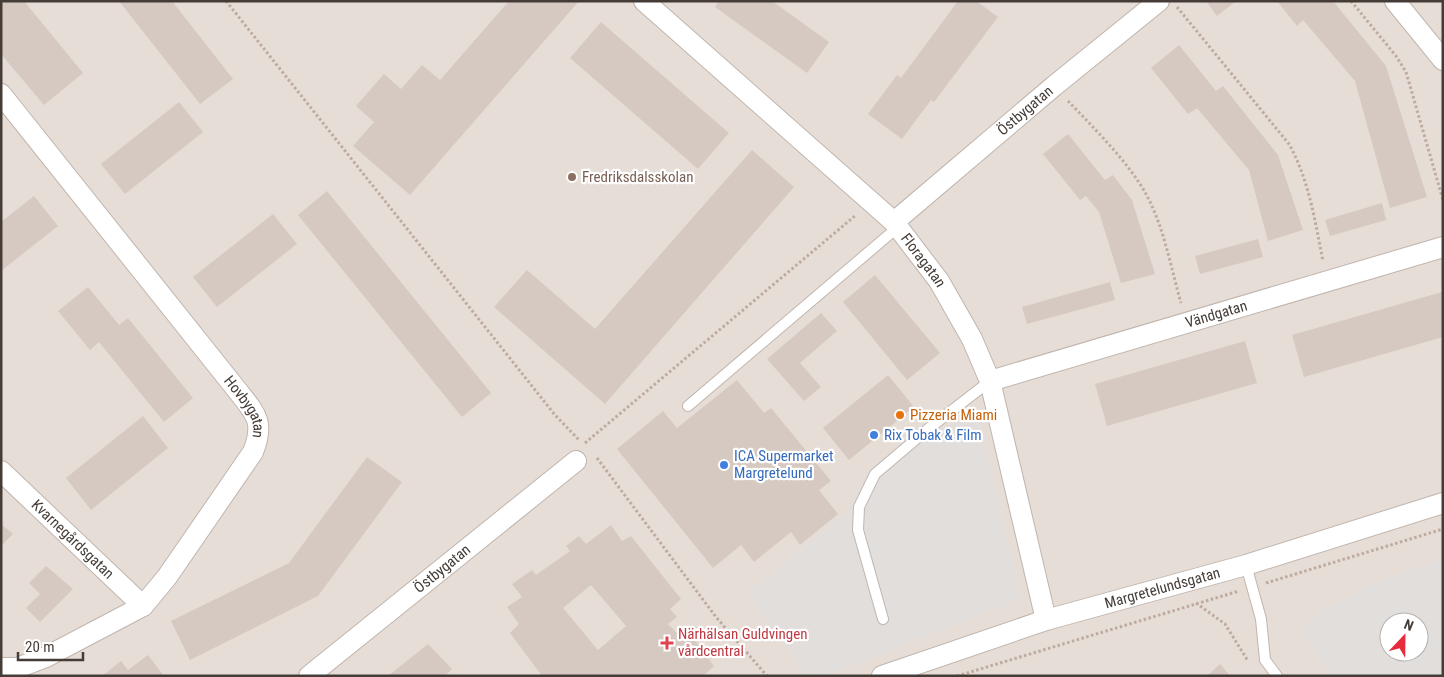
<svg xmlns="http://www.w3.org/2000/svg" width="1444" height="677" font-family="'Roboto Condensed',sans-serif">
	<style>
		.residential { fill: #e6ddd7; fill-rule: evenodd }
		.parking { fill: #e1dedc; fill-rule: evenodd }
		.building { fill: #d6c9c2; fill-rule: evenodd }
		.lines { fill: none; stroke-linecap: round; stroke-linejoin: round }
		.lane-casing { stroke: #c0b5ae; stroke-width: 12 }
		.street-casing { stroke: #c0b5ae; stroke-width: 22 }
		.path { stroke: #beab9e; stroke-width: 3; stroke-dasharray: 2.5 2.5; stroke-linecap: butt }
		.lane { stroke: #fff; stroke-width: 10 }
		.street { stroke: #fff; stroke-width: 20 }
		.education-dot { fill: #8d6e63; stroke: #fff; stroke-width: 2 }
		.food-dot { fill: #e8710a; stroke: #fff; stroke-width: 2 }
		.shop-dot { fill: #3f7fe0; stroke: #fff; stroke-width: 2 }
		.health-dot { fill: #e0444e; stroke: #fff; stroke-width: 2 }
		.labels { text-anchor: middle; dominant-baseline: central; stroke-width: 4.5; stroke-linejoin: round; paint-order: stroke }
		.street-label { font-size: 15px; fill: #453c37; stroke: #fff }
		.education-label { font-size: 15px; fill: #785e54; stroke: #fff; text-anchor: start }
		.food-label { font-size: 15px; fill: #c56008; stroke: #fff; text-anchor: start }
		.shop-label { font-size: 15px; fill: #366cbe; stroke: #fff; text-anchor: start }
		.health-label { font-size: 15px; fill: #be3a42; stroke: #fff; text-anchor: start }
	</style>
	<rect width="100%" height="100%" fill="#f2ede8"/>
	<path class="residential" d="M 1,1 L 1443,1 L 1443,676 L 1,676 ZM 1389,622 L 1419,622 L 1419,652 L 1389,652 Z"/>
	<path class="parking" d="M 979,416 L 1020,599 L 825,676 L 805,676 L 747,592 L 845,514 L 872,467 L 929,432 Z
		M 1443,558 L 1443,676 L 1331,676 L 1301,631 L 1322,611 L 1350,595 L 1371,584 ZM 1389,622 L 1419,622 L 1419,652 L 1389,652 Z"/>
	<path class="building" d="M 1,1 L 24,1 L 83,73 L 44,105 L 1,54 Z
		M 119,1 L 172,1 L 233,79 L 200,104 Z
		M 509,1 L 579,1 L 410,195 L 353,146 L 374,122 L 356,106 L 384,74 L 401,89 L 422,65 L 440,80 Z
		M 719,1 L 772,1 L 829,42 L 807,73 L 715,7 Z
		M 958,1 L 976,1 L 998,17 L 934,102 L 931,100 L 902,139 L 868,114 L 897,75 L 901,78 Z
		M 1206,1 L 1236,1 L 1217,16 Z
		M 1277,1 L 1333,1 L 1386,66 L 1427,197 L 1390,208 L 1355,81 L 1303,20 L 1297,26 Z
		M 601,22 L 729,133 L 698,169 L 570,58 Z
		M 1179,45 L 1216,91 L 1223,86 L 1278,155 L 1303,230 L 1268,241 L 1249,170 L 1197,108 L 1188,114 L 1151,68 Z
		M 179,102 L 203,132 L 125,194 L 101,164 Z
		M 1068,134 L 1105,180 L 1113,175 L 1132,200 L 1155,274 L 1121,283 L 1099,212 L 1086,196 L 1080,200 L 1043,154 Z
		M 752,150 L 794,187 L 605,404 L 494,307 L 527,270 L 595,329 Z
		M 327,191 L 491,393 L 462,417 L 298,215 Z
		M 34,196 L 58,226 L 1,271 L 1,222 Z
		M 1382,203 L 1386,220 L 1330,236 L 1325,220 Z
		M 273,214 L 297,244 L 217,307 L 193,277 Z
		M 1258,239 L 1263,257 L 1200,274 L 1195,256 Z
		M 875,275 L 940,353 L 907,380 L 843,302 Z
		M 1110,282 L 1115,300 L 1027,324 L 1022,307 Z
		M 88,287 L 119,325 L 128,318 L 193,398 L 164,422 L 99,342 L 90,350 L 58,311 Z
		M 1442,292 L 1443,337 L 1304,377 L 1292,335 Z
		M 821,313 L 837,331 L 800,363 L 821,387 L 804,401 L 767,359 Z
		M 1245,341 L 1257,383 L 1107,426 L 1095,384 Z
		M 888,375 L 914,407 L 849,460 L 823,428 Z
		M 737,380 L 764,413 L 771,408 L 831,481 L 819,490 L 838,514 L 800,545 L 791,532 L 754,562 L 741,545 L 713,568 L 617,449 L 663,411 L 677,428 Z
		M 143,416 L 168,448 L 91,510 L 66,478 Z
		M 367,457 L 402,482 L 318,596 L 190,660 L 171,621 L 289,563 Z
		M 1,524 L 13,534 L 1,546 Z
		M 611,525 L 622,541 L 631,536 L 681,599 L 670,609 L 677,617 L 668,624 L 680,636 L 687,629 L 714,666 L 703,676 L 542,676 L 510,633 L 519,624 L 507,607 L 522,597 L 512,584 L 532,570 L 536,575 L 570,551 L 566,546 L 579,536 L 586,544 ZM 591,585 L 626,626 L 598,650 L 563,608 Z
		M 46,566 L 73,589 L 40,622 L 26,608 L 40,594 L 29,583 Z
		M 428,644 L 452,669 L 445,676 L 388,676 Z
		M 148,655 L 164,676 L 102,676 L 121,661 L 128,670 Z
		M 1220,664 L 1230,676 L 1207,676 Z"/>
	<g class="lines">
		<g class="lane-casing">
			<path id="lane" d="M 688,406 L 898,227
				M 1246,565 L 1261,619 L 1265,660 L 1277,676
				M 883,619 L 858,530 L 859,507 L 875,474 L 928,429 L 990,381"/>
		</g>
		<g class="street-casing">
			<g id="street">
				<path id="s1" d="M 644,1 L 894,222 L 939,281 L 972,339 L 990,381 L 1046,620"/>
				<path d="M 1395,1 L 1443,60"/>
				<path id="s2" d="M 1,94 L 237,390 C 256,414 265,422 253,452 L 167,577 L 143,606 L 46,657 L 17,668 L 1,668"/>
				<path id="s3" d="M 894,222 L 1054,86 L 1159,1"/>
				<path id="s4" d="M 990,381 L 1443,247"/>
				<path id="s5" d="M 1,471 L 143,606"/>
				<path id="s6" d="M 309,676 L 576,461"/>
				<path id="s7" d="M 882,676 L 1046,620 L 1246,565 L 1443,503"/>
			</g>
		</g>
		<path class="path" d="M 226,1 L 555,415 L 580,441
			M 1351,1 L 1396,56 L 1406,72 L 1443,200
			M 1177,7 L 1289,144 C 1309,180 1315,221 1323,261
			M 1068,101 C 1093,127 1129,163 1146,194 C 1164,227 1171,268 1181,303
			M 585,443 L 856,215
			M 597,458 L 716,617 L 767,676
			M 1266,583 L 1443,529
			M 1196,603 L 1225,624 L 1248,661
			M 957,676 L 1239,591"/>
		<use href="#lane" class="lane"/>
		<use href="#street" class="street"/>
	</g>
	<circle class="education-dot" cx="572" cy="177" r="5"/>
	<circle class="food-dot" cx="900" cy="415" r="5"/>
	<g class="shop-dot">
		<circle cx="874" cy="435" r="5"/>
		<circle cx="724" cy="465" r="5"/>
	</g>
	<path class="health-dot" d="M664.5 635.5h5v5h5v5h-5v5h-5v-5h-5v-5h5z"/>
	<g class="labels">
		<g class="street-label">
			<text stroke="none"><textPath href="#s3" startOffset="172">Östbygatan</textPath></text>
			<text stroke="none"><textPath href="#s1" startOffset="382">Floragatan</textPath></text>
			<text stroke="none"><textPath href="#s4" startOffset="236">Vändgatan</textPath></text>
			<text stroke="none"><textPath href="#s2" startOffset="398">Hovbygatan</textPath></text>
			<text stroke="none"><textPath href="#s5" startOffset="99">Kvarnegårdsgatan</textPath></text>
			<text stroke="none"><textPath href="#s6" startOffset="171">Östbygatan</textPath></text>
			<text stroke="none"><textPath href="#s7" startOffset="294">Margretelundsgatan</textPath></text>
		</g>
		<g class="education-label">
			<text x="582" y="177">Fredriksdalsskolan</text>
		</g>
		<g class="food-label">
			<text x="910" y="415">Pizzeria Miami</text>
		</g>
		<g class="shop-label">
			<text x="884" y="435">Rix Tobak &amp; Film</text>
			<text x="734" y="456">ICA Supermarket<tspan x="734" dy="17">Margretelund</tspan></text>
		</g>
		<g class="health-label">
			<text x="678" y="634">Närhälsan Guldvingen<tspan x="678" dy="17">vårdcentral</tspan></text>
		</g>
	</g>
	<rect width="1444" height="677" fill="none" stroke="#453c37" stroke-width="5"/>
	<g transform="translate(1404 637) rotate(22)"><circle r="24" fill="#ffffff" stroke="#b5b1af"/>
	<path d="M0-4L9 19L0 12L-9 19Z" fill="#e62b3c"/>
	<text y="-8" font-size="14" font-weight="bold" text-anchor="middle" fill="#453c37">N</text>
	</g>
	<path d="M18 652v8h65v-8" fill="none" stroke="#453c37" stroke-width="2.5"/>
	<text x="25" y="652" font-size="15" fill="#453c37" stroke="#ffffff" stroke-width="4" paint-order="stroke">20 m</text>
</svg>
